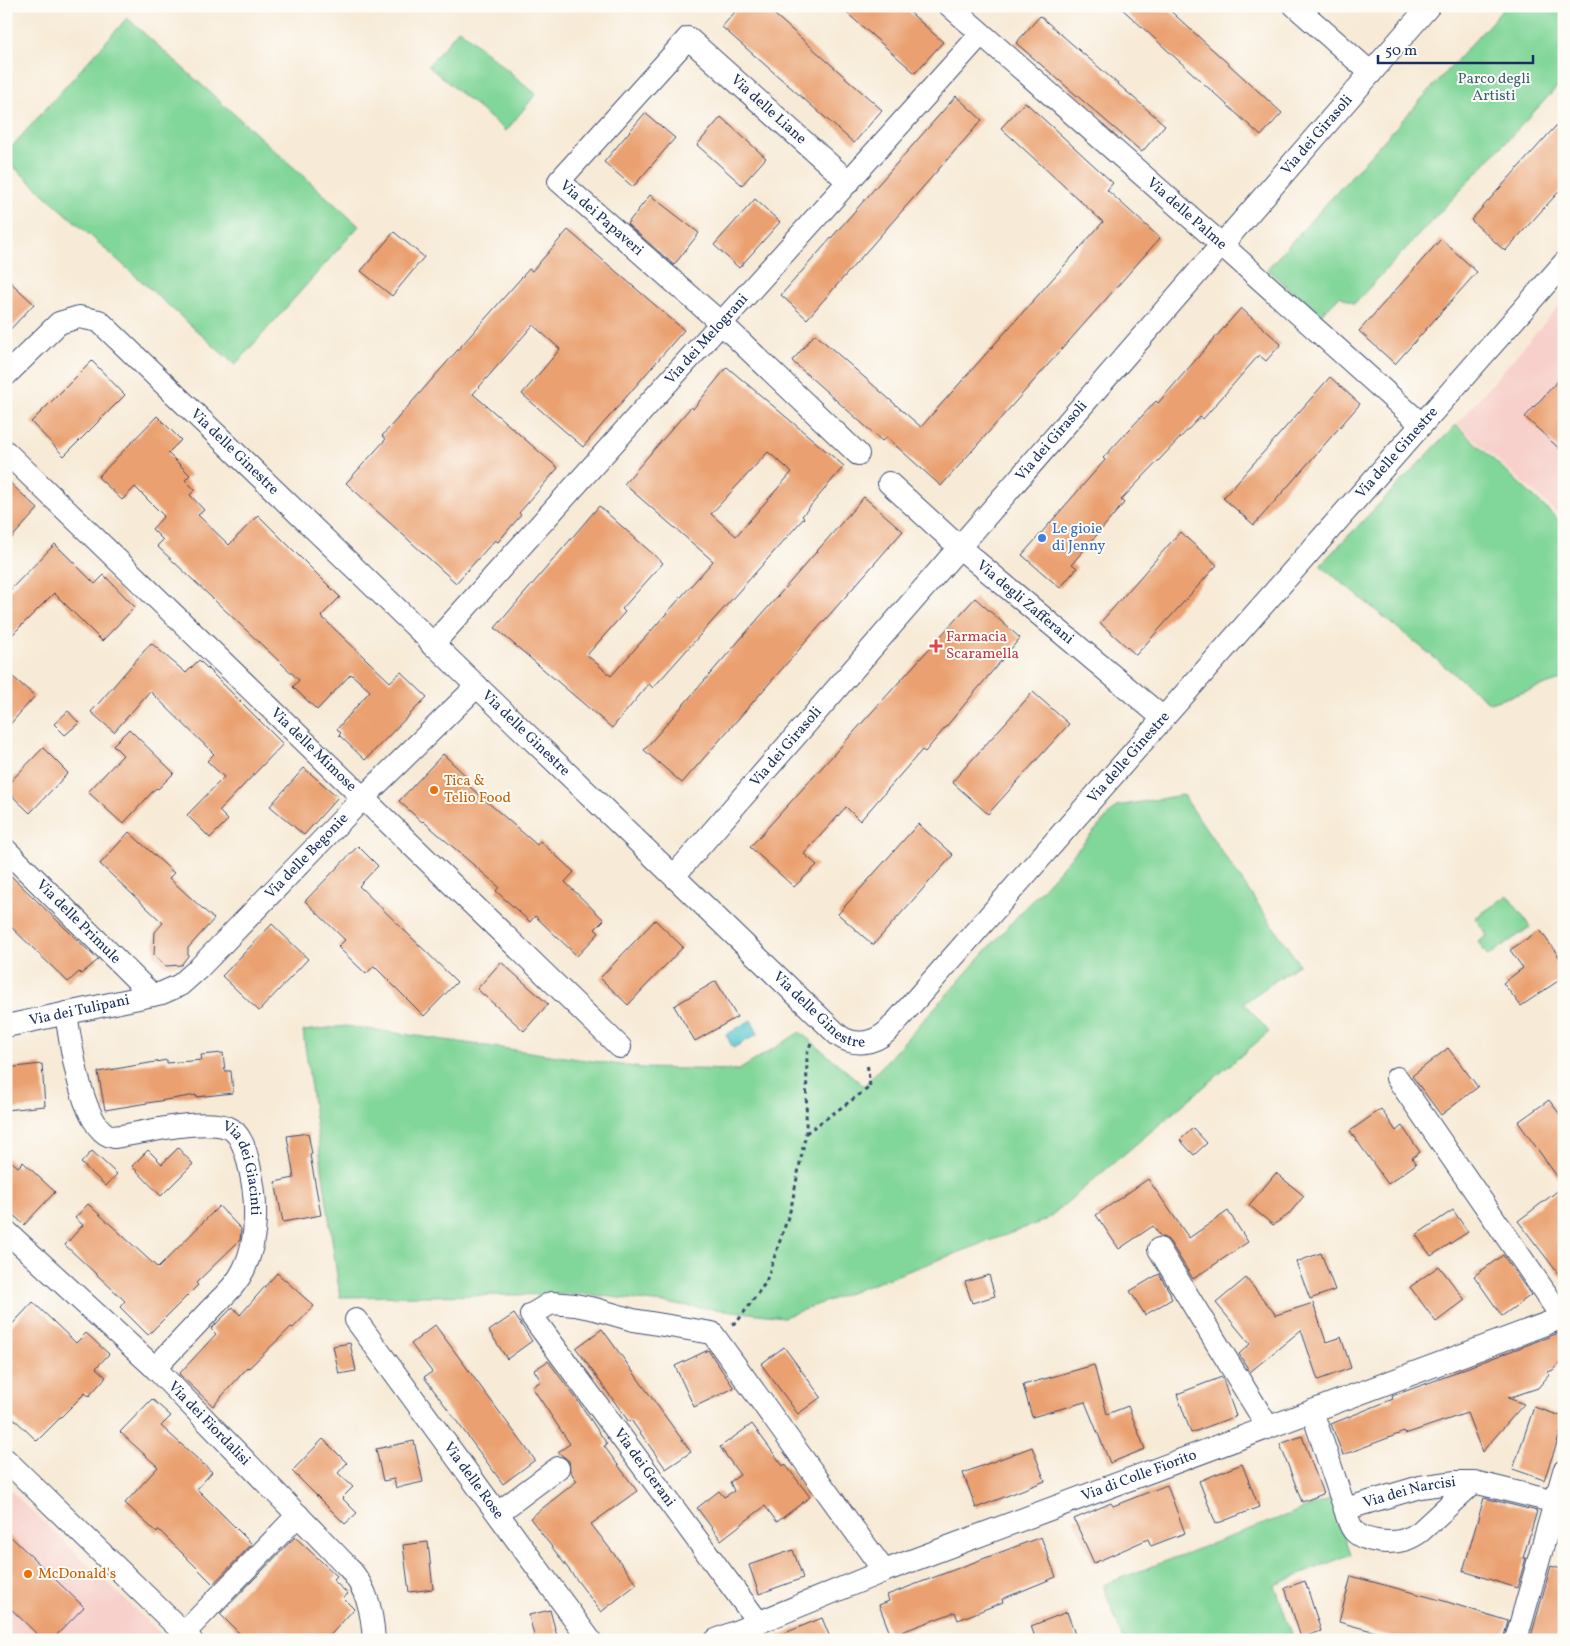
<svg xmlns="http://www.w3.org/2000/svg" width="1570" height="1646" font-family="Vollkorn,serif">
	<style>
		.built { fill: #f7d0cb }
		.green { fill: #81d699; stroke: #4e827c }
		.water { fill: #5bc7d1; stroke: #3b7b98 }
		.building { fill: #eaa06f; fill-rule: evenodd }
		.lines { fill: none; stroke-linecap: round; stroke-linejoin: round }
		.minor-casing { stroke: #3c4b70; stroke-width: 24 }
		.path { stroke: #3c4b70; stroke-width: 3; stroke-dasharray: 4 4; stroke-linecap: butt }
		.minor { stroke: #fff; stroke-width: 22 }
		.shop-dot { fill: #3f7fe0; stroke: #fdfcf7; stroke-width: 2 }
		.health-dot { fill: #e0444e; stroke: #fdfcf7; stroke-width: 2 }
		.food-dot { fill: #e8710a; stroke: #fdfcf7; stroke-width: 2 }
		.labels { text-anchor: middle; dominant-baseline: central; stroke-width: 4; stroke-linejoin: round; paint-order: stroke }
		.park-label { font-size: 15px; fill: #3a6170; stroke: #fdfcf7 }
		.street-label { font-size: 15px; fill: #1b2f5e; stroke: #fdfcf7 }
		.shop-label { font-size: 15px; fill: #366cbe; stroke: #fdfcf7; text-anchor: start }
		.health-label { font-size: 15px; fill: #be3a42; stroke: #fdfcf7; text-anchor: start }
		.food-label { font-size: 15px; fill: #c56008; stroke: #fdfcf7; text-anchor: start }
	</style>
	<rect width="100%" height="100%" fill="#fdfcf7"/>
	<filter id="ink" filterUnits="userSpaceOnUse"><feTurbulence type="fractalNoise" baseFrequency=".02" numOctaves="2"/><feDisplacementMap in="SourceGraphic" scale="10" xChannelSelector="R" yChannelSelector="G"/><feConvolveMatrix kernelMatrix="1 2 1 2 8 2 1 2 1" color-interpolation-filters="sRGB"/></filter>
	<filter id="wash" filterUnits="userSpaceOnUse"><feTurbulence type="fractalNoise" baseFrequency=".0096" numOctaves="4" result="noise"/><feDisplacementMap in="SourceGraphic" scale="20" xChannelSelector="R" yChannelSelector="G"/><feGaussianBlur stdDeviation="1.12" result="paint"/><feColorMatrix in="noise" values="0 0 0 0 0 0 0 0 0 0 0 0 0 0 0 0 0 1.4 0 .05"/><feComposite in="paint" operator="in"/></filter>
	<g filter="url(#wash)">
		<rect width="100%" height="100%" fill="#f7ead6"/>
		<path class="built" d="M 1564,300 L 1564,519 L 1457,424 Z
			M 6,1486 L 167,1640 L 6,1640 Z"/>
		<path class="green" d="M 1506,6 L 1564,6 L 1564,86 L 1560,84 L 1354,304 L 1340,296 L 1319,316 L 1267,269 Z
			M 127,18 L 359,226 L 235,365 L 6,160 L 6,153 Z
			M 459,29 L 536,94 L 506,131 L 428,66 Z
			M 1456,425 L 1564,525 L 1564,679 L 1490,703 L 1320,565 Z
			M 1183,795 L 1299,964 L 1244,1003 L 1269,1032 L 1046,1220 L 784,1317 L 585,1294 L 340,1297 L 303,1031 L 346,1026 L 642,1068 L 739,1070 L 800,1032 L 864,1086 L 1117,806 Z
			M 1508,895 L 1530,927 L 1488,956 L 1478,942 L 1487,935 L 1475,918 Z
			M 1332,1498 L 1351,1554 L 1275,1585 L 1294,1640 L 1123,1640 L 1103,1585 Z"/>
		<path class="water" d="M 751,1020 L 758,1034 L 733,1048 L 726,1035 Z"/>
		<g id="blocks">
			<path class="building" d="M 740,6 L 765,6 L 882,110 L 854,143 L 722,27 Z
				M 839,6 L 903,6 L 943,42 L 915,73 Z
				M 1119,6 L 1165,6 L 1282,113 L 1261,136 Z
				M 1040,16 L 1165,125 L 1142,152 L 1016,43 Z
				M 956,96 L 982,120 L 807,319 L 781,295 Z
				M 1025,102 L 1113,183 L 1107,190 L 1160,238 L 941,486 L 886,437 L 882,441 L 792,361 L 815,334 L 921,427 L 1103,222 L 1001,128 Z
				M 645,113 L 675,138 L 633,187 L 604,162 Z
				M 721,117 L 766,158 L 742,185 L 697,145 Z
				M 1564,117 L 1564,186 L 1505,251 L 1471,220 Z
				M 650,195 L 699,233 L 674,265 L 627,224 Z
				M 755,199 L 780,222 L 739,268 L 714,245 Z
				M 568,230 L 684,330 L 583,447 L 522,394 L 560,349 L 533,325 L 473,394 L 558,468 L 519,513 L 521,515 L 498,542 L 495,540 L 456,583 L 346,483 L 386,439 L 382,436 L 529,269 L 532,271 Z
				M 394,232 L 424,257 L 392,296 L 361,271 Z
				M 1441,239 L 1477,272 L 1395,364 L 1359,331 Z
				M 6,278 L 34,304 L 6,334 Z
				M 1241,308 L 1281,344 L 1266,361 L 1259,355 L 1203,419 L 1200,417 L 1121,500 L 1124,503 L 1072,564 L 1077,568 L 1060,588 L 1022,555 L 1105,460 L 1103,458 L 1156,401 L 1158,403 Z
				M 92,361 L 125,395 L 64,456 L 31,422 Z
				M 727,367 L 844,466 L 802,516 L 804,518 L 653,688 L 649,684 L 612,728 L 495,628 L 599,506 L 663,563 L 622,609 L 625,612 L 587,655 L 611,676 L 713,561 L 624,484 L 691,407 L 693,409 ZM 768,452 L 792,472 L 736,536 L 711,514 Z
				M 1564,374 L 1564,453 L 1525,417 Z
				M 1330,377 L 1360,404 L 1254,525 L 1223,498 Z
				M 157,416 L 181,440 L 168,453 L 190,475 L 185,480 L 195,490 L 190,495 L 204,510 L 198,515 L 229,545 L 258,515 L 340,597 L 321,616 L 390,682 L 401,672 L 427,697 L 365,760 L 339,735 L 341,733 L 337,729 L 370,691 L 351,674 L 317,710 L 293,687 L 299,680 L 157,546 L 163,540 L 152,529 L 164,516 L 135,487 L 122,500 L 98,477 Z
				M 6,479 L 38,509 L 6,544 Z
				M 864,497 L 903,531 L 682,783 L 644,750 Z
				M 1180,532 L 1217,565 L 1136,655 L 1100,623 Z
				M 55,544 L 95,584 L 104,575 L 135,607 L 102,641 L 54,593 L 6,641 L 6,594 Z
				M 975,598 L 1020,638 L 925,752 L 922,750 L 860,821 L 846,807 L 804,854 L 817,865 L 794,887 L 750,847 Z
				M 151,643 L 186,673 L 199,660 L 283,744 L 219,811 L 228,820 L 210,838 L 187,815 L 224,777 L 207,761 L 214,754 L 150,691 L 114,732 L 91,712 Z
				M 6,671 L 35,696 L 6,729 Z
				M 1033,692 L 1069,724 L 988,814 L 952,782 Z
				M 68,711 L 79,723 L 65,735 L 54,724 Z
				M 129,729 L 174,773 L 158,789 L 156,788 L 123,824 L 88,792 L 123,755 L 113,745 Z
				M 43,748 L 68,773 L 30,813 L 6,790 L 6,786 Z
				M 443,754 L 466,776 L 462,780 L 537,845 L 540,841 L 574,872 L 565,882 L 604,920 L 595,929 L 599,933 L 577,956 L 535,916 L 530,922 L 496,891 L 499,887 L 423,821 L 422,822 L 399,801 Z
				M 304,768 L 338,797 L 304,835 L 270,806 Z
				M 918,824 L 953,855 L 873,945 L 838,914 Z
				M 129,832 L 174,873 L 169,878 L 214,919 L 188,948 L 188,956 L 181,965 L 166,966 L 154,955 L 155,932 L 163,923 L 100,864 Z
				M 358,846 L 378,866 L 359,886 L 457,982 L 424,1016 L 374,966 L 366,974 L 338,947 L 345,940 L 305,901 Z
				M 6,871 L 65,928 L 98,960 L 81,974 L 79,972 L 68,982 L 6,922 Z
				M 655,920 L 683,947 L 628,1005 L 600,978 Z
				M 272,924 L 308,959 L 259,1011 L 222,976 Z
				M 1540,930 L 1564,964 L 1564,977 L 1521,1006 L 1503,983 L 1523,968 L 1510,950 Z
				M 501,962 L 548,1004 L 524,1031 L 477,989 Z
				M 716,981 L 737,1017 L 695,1041 L 674,1006 Z
				M 1448,1048 L 1478,1087 L 1441,1115 L 1412,1076 Z
				M 223,1053 L 225,1071 L 231,1071 L 233,1093 L 196,1097 L 196,1095 L 105,1110 L 98,1072 L 167,1060 L 167,1063 L 202,1060 L 201,1055 Z
				M 42,1064 L 45,1106 L 6,1110 L 6,1068 Z
				M 1549,1100 L 1564,1120 L 1564,1186 L 1518,1122 Z
				M 1381,1109 L 1396,1131 L 1402,1126 L 1420,1152 L 1412,1158 L 1416,1164 L 1388,1184 L 1350,1131 Z
				M 1193,1128 L 1207,1143 L 1194,1155 L 1180,1140 Z
				M 308,1133 L 312,1154 L 310,1155 L 321,1215 L 283,1222 L 275,1182 L 294,1178 L 287,1136 Z
				M 178,1148 L 193,1164 L 161,1196 L 132,1166 L 148,1150 L 162,1164 Z
				M 92,1151 L 117,1174 L 106,1186 L 81,1163 Z
				M 6,1157 L 18,1167 L 23,1162 L 55,1192 L 24,1225 L 6,1208 Z
				M 1276,1173 L 1304,1196 L 1288,1215 L 1273,1225 L 1249,1205 Z
				M 1148,1179 L 1189,1238 L 1228,1211 L 1248,1242 L 1193,1279 L 1170,1242 L 1166,1238 L 1160,1236 L 1153,1226 L 1119,1249 L 1096,1215 Z
				M 1564,1186 L 1564,1281 L 1518,1221 Z
				M 88,1204 L 158,1268 L 219,1206 L 241,1229 L 240,1240 L 196,1283 L 198,1285 L 148,1335 L 120,1307 L 125,1301 L 65,1245 L 83,1225 L 75,1218 Z
				M 1453,1210 L 1468,1232 L 1431,1256 L 1416,1235 Z
				M 1321,1253 L 1335,1290 L 1310,1299 L 1296,1262 Z
				M 1503,1255 L 1531,1295 L 1502,1316 L 1474,1276 Z
				M 1439,1266 L 1465,1300 L 1436,1322 L 1410,1287 Z
				M 277,1273 L 314,1306 L 293,1328 L 291,1327 L 249,1368 L 248,1367 L 213,1406 L 179,1374 L 216,1334 L 211,1329 L 233,1307 L 240,1315 Z
				M 1159,1274 L 1171,1294 L 1170,1295 L 1172,1299 L 1145,1315 L 1130,1291 Z
				M 989,1275 L 995,1296 L 972,1303 L 965,1282 Z
				M 1246,1278 L 1276,1315 L 1313,1303 L 1326,1342 L 1341,1337 L 1351,1368 L 1318,1380 L 1301,1330 L 1250,1372 L 1239,1354 L 1250,1344 L 1216,1303 Z
				M 33,1302 L 76,1343 L 86,1333 L 109,1354 L 96,1368 L 106,1377 L 89,1396 L 85,1393 L 37,1441 L 6,1411 L 6,1331 Z
				M 514,1314 L 532,1341 L 507,1359 L 489,1331 Z
				M 435,1325 L 535,1460 L 503,1484 L 424,1377 L 432,1372 L 411,1344 Z
				M 602,1329 L 691,1452 L 666,1469 L 631,1420 L 629,1422 L 576,1348 Z
				M 1564,1331 L 1564,1358 L 1553,1370 L 1548,1372 L 1549,1375 L 1538,1388 L 1508,1398 L 1524,1404 L 1482,1452 L 1467,1413 L 1405,1434 L 1404,1432 L 1343,1455 L 1331,1424 L 1393,1399 L 1392,1396 L 1453,1374 L 1453,1373 Z
				M 350,1343 L 356,1371 L 339,1374 L 333,1346 Z
				M 784,1347 L 821,1397 L 798,1414 L 761,1364 Z
				M 708,1350 L 734,1388 L 694,1407 L 675,1366 Z
				M 548,1361 L 578,1401 L 607,1444 L 604,1446 L 637,1491 L 591,1524 L 637,1584 L 601,1612 L 530,1518 L 577,1481 L 570,1471 L 569,1461 L 558,1452 L 570,1444 L 532,1387 L 541,1381 L 534,1370 Z
				M 1094,1365 L 1107,1414 L 1128,1406 L 1145,1449 L 1110,1463 L 1085,1402 L 1032,1417 L 1023,1385 Z
				M 1222,1377 L 1236,1416 L 1191,1433 L 1177,1394 Z
				M 152,1399 L 171,1416 L 161,1426 L 212,1472 L 197,1489 L 252,1544 L 213,1584 L 159,1530 L 157,1533 L 125,1503 L 158,1467 L 120,1432 Z
				M 1534,1407 L 1564,1417 L 1564,1423 L 1544,1480 L 1513,1469 Z
				M 752,1424 L 783,1466 L 785,1464 L 810,1497 L 777,1522 L 765,1506 L 721,1540 L 697,1508 L 719,1491 L 724,1497 L 734,1491 L 730,1482 L 740,1475 L 720,1447 Z
				M 1302,1436 L 1323,1494 L 1302,1502 L 1280,1444 Z
				M 323,1439 L 347,1463 L 338,1473 L 353,1487 L 342,1498 L 357,1513 L 345,1524 L 292,1471 Z
				M 414,1441 L 423,1482 L 396,1488 L 394,1479 L 383,1481 L 376,1449 Z
				M 1032,1447 L 1045,1481 L 976,1508 L 963,1473 Z
				M 1242,1464 L 1259,1507 L 1216,1524 L 1199,1481 Z
				M 1167,1485 L 1185,1533 L 1151,1546 L 1148,1539 L 1094,1563 L 1074,1519 L 1111,1503 L 1113,1506 Z
				M 1484,1498 L 1537,1511 L 1523,1558 L 1526,1558 L 1517,1588 L 1463,1571 Z
				M 6,1532 L 84,1607 L 52,1640 L 43,1640 L 6,1604 Z
				M 295,1537 L 337,1576 L 333,1580 L 348,1594 L 343,1598 L 354,1609 L 326,1640 L 246,1640 L 220,1614 Z
				M 1041,1537 L 1056,1577 L 1002,1599 L 1003,1602 L 958,1620 L 955,1612 L 891,1636 L 879,1605 L 889,1601 L 887,1595 Z
				M 428,1542 L 433,1589 L 409,1592 L 403,1545 Z
				M 793,1550 L 803,1578 L 759,1594 L 749,1565 Z
				M 1551,1566 L 1564,1570 L 1564,1640 L 1530,1640 Z
				M 1351,1576 L 1444,1601 L 1508,1621 L 1503,1640 L 1405,1640 L 1339,1622 Z
				M 1305,1581 L 1321,1631 L 1301,1638 L 1285,1588 Z
				M 550,1610 L 558,1640 L 535,1640 L 529,1615 Z
				M 1067,1612 L 1077,1640 L 1036,1640 L 1031,1626 Z
				M 822,1618 L 831,1640 L 770,1640 L 770,1639 Z"/>
		</g>
	</g>
	<g filter="url(#ink)">
		<use href="#blocks" fill-opacity="0" stroke="#3c4b70" stroke-width="1"/>
		<g class="lines">
			<g class="minor-casing">
				<g id="minor">
					<path id="s1" d="M 950,6 L 1221,244 L 1421,424"/>
					<path d="M 1295,6 L 1371,73"/>
					<path id="s2" d="M 849,182 L 688,38 L 559,181 L 722,324 L 858,454"/>
					<path id="s3" d="M 6,375 L 59,323 L 79,317 L 99,321 L 838,1035 C 854,1047 873,1044 888,1031 L 1564,263"/>
					<path id="s4" d="M 6,452 L 620,1047"/>
					<path id="s5" d="M 889,483 L 959,547 L 1163,718"/>
					<path id="s6" d="M 432,645 L 981,34"/>
					<path id="s7" d="M 6,850 L 152,995"/>
					<path id="s8" d="M 674,876 L 1429,6"/>
					<path id="s9" d="M 66,1013 C 70,1039 82,1134 114,1137 C 143,1133 199,1118 227,1127 C 241,1132 246,1152 249,1165 C 257,1197 259,1238 244,1269 C 236,1286 222,1297 210,1310 C 192,1329 173,1349 155,1368"/>
					<path id="s10" d="M 6,1026 L 162,993 L 180,985 L 198,969 L 363,798 L 477,686"/>
					<path d="M 1397,1078 L 1562,1317"/>
					<path id="s11" d="M 6,1231 L 155,1368 L 349,1568 C 368,1591 372,1611 374,1640"/>
					<path d="M 1159,1249 L 1268,1427"/>
					<path id="s12" d="M 356,1320 L 590,1640"/>
					<path d="M 1312,1411 L 1345,1509"/>
					<path d="M 6,1460 L 191,1640"/>
					<path id="s13" d="M 1474,1482 L 1421,1531 C 1416,1535 1410,1538 1404,1540 C 1390,1544 1364,1542 1354,1531 C 1349,1525 1347,1516 1345,1509 L 1420,1487 L 1456,1482 L 1474,1482 L 1564,1504"/>
					<path d="M 498,1513 L 558,1468"/>
					<path d="M 758,1622 L 531,1315 L 551,1303 L 575,1305 L 595,1309 L 633,1320 L 712,1333 L 884,1571"/>
					<path d="M 184,1633 L 298,1515"/>
					<path id="s14" d="M 716,1640 L 884,1571 L 1564,1317"/>
					<path d="M 1516,1640 L 1564,1471"/>
				</g>
			</g>
			<path class="path" d="M 806,1133 L 870,1087 L 867,1062
				M 732,1324 L 737,1322 L 766,1282 L 791,1208 L 806,1133 L 807,1054 L 812,1040"/>
			<use href="#minor" class="minor"/>
		</g>
	</g>
	<circle class="shop-dot" cx="1042" cy="538" r="5"/>
	<path class="health-dot" d="M933.5 638.5h5v5h5v5h-5v5h-5v-5h-5v-5h5z"/>
	<g class="food-dot">
		<circle cx="434" cy="790" r="5"/>
		<circle cx="28" cy="1574" r="5"/>
	</g>
	<g class="labels">
		<g class="park-label">
			<text x="1494" y="79">Parco degli<tspan x="1494" dy="17">Artisti</tspan></text>
		</g>
		<g class="street-label">
			<text transform="translate(768 110) rotate(42)">Via delle Liane</text>
			<text stroke="none"><textPath href="#s8" startOffset="981">Via dei Girasoli</textPath></text>
			<text stroke="none"><textPath href="#s1" startOffset="315">Via delle Palme</textPath></text>
			<text stroke="none"><textPath href="#s2" startOffset="465">Via dei Papaveri</textPath></text>
			<text stroke="none"><textPath href="#s6" startOffset="411">Via dei Melograni</textPath></text>
			<text stroke="none"><textPath href="#s8" startOffset="576">Via dei Girasoli</textPath></text>
			<text stroke="none"><textPath href="#s3" startOffset="304">Via delle Ginestre</textPath></text>
			<text stroke="none"><textPath href="#s3" startOffset="1968">Via delle Ginestre</textPath></text>
			<text stroke="none"><textPath href="#s5" startOffset="181">Via degli Zafferani</textPath></text>
			<text stroke="none"><textPath href="#s3" startOffset="709">Via delle Ginestre</textPath></text>
			<text stroke="none"><textPath href="#s8" startOffset="171">Via dei Girasoli</textPath></text>
			<text stroke="none"><textPath href="#s4" startOffset="428">Via delle Mimose</textPath></text>
			<text stroke="none"><textPath href="#s3" startOffset="1562">Via delle Ginestre</textPath></text>
			<text stroke="none"><textPath href="#s10" startOffset="360">Via delle Begonie</textPath></text>
			<text stroke="none"><textPath href="#s7" startOffset="102">Via delle Primule</textPath></text>
			<text stroke="none"><textPath href="#s3" startOffset="1114">Via delle Ginestre</textPath></text>
			<text stroke="none"><textPath href="#s10" startOffset="75">Via dei Tulipani</textPath></text>
			<text stroke="none"><textPath href="#s9" startOffset="299">Via dei Giacinti</textPath></text>
			<text stroke="none"><textPath href="#s11" startOffset="280">Via dei Fiordalisi</textPath></text>
			<text transform="translate(644 1468) rotate(54)">Via dei Gerani</text>
			<text stroke="none"><textPath href="#s14" startOffset="454">Via di Colle Fiorito</textPath></text>
			<text stroke="none"><textPath href="#s12" startOffset="199">Via delle Rose</textPath></text>
			<text stroke="none"><textPath href="#s13" startOffset="235">Via dei Narcisi</textPath></text>
		</g>
		<g class="shop-label">
			<text x="1052" y="529">Le gioie<tspan x="1052" dy="17">di Jenny</tspan></text>
		</g>
		<g class="health-label">
			<text x="946" y="637">Farmacia<tspan x="946" dy="17">Scaramella</tspan></text>
		</g>
		<g class="food-label">
			<text x="444" y="781">Tica &amp;<tspan x="444" dy="17">Telio Food</tspan></text>
			<text x="38" y="1574">McDonald's</text>
		</g>
	</g>
	<rect width="1570" height="1646" fill="none" stroke="#fdfcf7" stroke-width="25"/>
	<path d="M1378 55v8h155v-8" fill="none" stroke="#1b2f5e" stroke-width="2.5"/>
	<text x="1385" y="55" font-size="15" fill="#1b2f5e" stroke="#fdfcf7" stroke-width="4" paint-order="stroke">50 m</text>
</svg>
